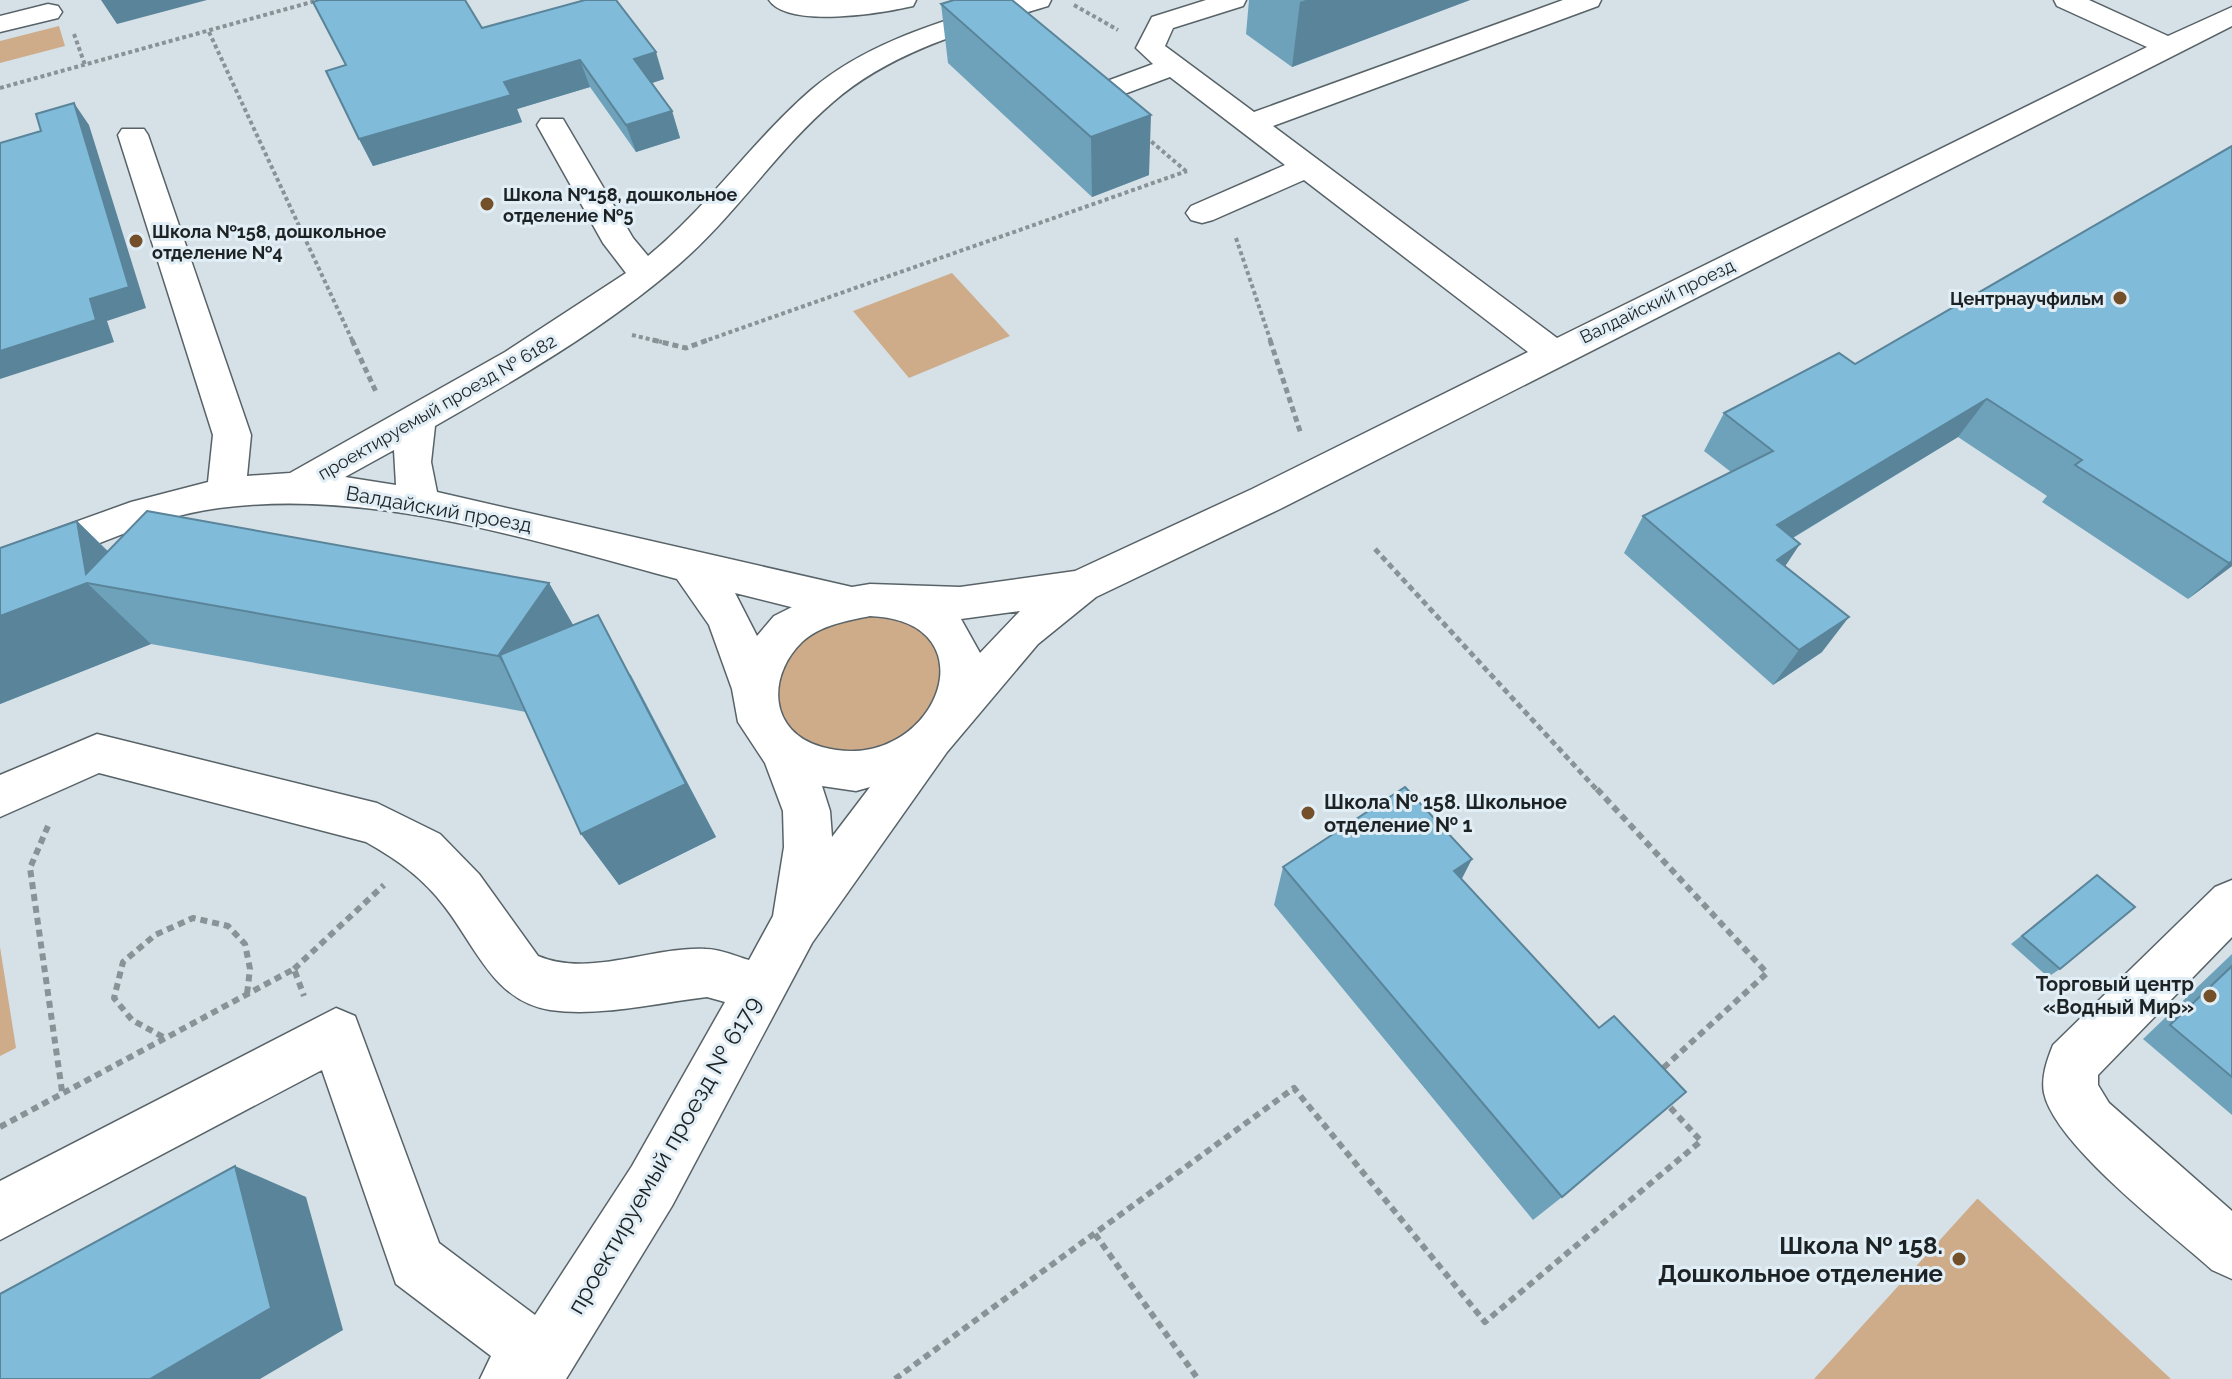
<svg xmlns="http://www.w3.org/2000/svg" width="2232" height="1379" font-family="Raleway,sans-serif">
	<style>
		.green { fill: #ceac8a }
		.lines { fill: none; stroke-linecap: round; stroke-linejoin: round }
		.minor-casing { stroke: #586368; stroke-width: 3 }
		.path-far2 { stroke: #899296; stroke-width: 4; stroke-dasharray: 4 3; stroke-linecap: butt }
		.path-far1 { stroke: #899296; stroke-width: 5; stroke-dasharray: 6 4; stroke-linecap: butt }
		.path { stroke: #899296; stroke-width: 6; stroke-dasharray: 7 5; stroke-linecap: butt }
		.minor { fill: #fff; fill-rule: evenodd }
		.wall { fill: #6ea2bb }
		.shaded-wall { fill: #5a8499 }
		.building { fill: #80bcda; stroke: #5a8499; stroke-width: 2 }
		.poi-dot { fill: #735029; stroke: #e2eef5; stroke-width: 3 }
		.labels { text-anchor: middle; dominant-baseline: central; stroke-width: 6; stroke-linejoin: round; paint-order: stroke }
		.far-poi-label { font-size: 18px; font-weight: bold; fill: #1d2224; stroke: #e2eef5; text-anchor: start }
		.far-street-label { font-size: 18px; fill: #1d2224; stroke: #e2eef5 }
		.street-label { font-size: 20px; fill: #1d2224; stroke: #e2eef5 }
		.poi-label { font-size: 20px; font-weight: bold; fill: #1d2224; stroke: #e2eef5; text-anchor: start }
		.near-street-label { font-size: 24px; fill: #1d2224; stroke: #e2eef5 }
		.near-poi-label { font-size: 24px; font-weight: bold; fill: #1d2224; stroke: #e2eef5; text-anchor: end }
	</style>
	<rect width="100%" height="100%" fill="#d5e1e7"/>
	<path class="green" d="M 59,26 L 65,46 L 0,63 L 0,41 Z
		M 952,273 L 1010,336 L 909,378 L 853,311 Z
		M 835,615 L 906,615 L 951,663 L 929,728 L 851,760 L 780,731 L 768,687 L 779,657 Z
		M 0,947 L 16,1048 L 0,1056 Z
		M 1977,1199 L 1978,1199 L 2171,1379 L 1814,1379 Z"/>
	<g class="lines">
		<g class="minor-casing">
			<path id="minor" d="M 769,0 L 916,0 L 913,6 C 883,13 788,29 769,0 Z
				M 1010,0 L 1051,0 L 1048,6 C 973,29 893,50 833,102 C 776,151 735,216 678,265 C 605,328 519,378 435,426 L 431,462 L 437,492 L 852,587 L 870,584 L 960,587 L 1075,571 L 1252,489 L 1528,352 L 1304,180 L 1213,220 L 1202,223 L 1191,220 L 1186,213 L 1191,206 L 1285,165 L 1170,77 L 1127,93 L 1107,93 L 1102,87 L 1107,81 L 1153,64 L 1136,48 L 1152,17 L 1206,0 L 1246,0 L 1243,6 L 1173,28 L 1165,46 L 1254,112 L 1563,0 L 1601,0 L 1598,6 L 1273,126 L 1557,338 L 2147,47 L 2057,6 L 2054,0 L 2089,0 L 2168,36 L 2232,7 L 2232,26 L 1280,509 L 1096,597 L 1038,644 L 947,752 L 812,943 L 672,1206 L 566,1379 L 480,1379 L 491,1356 L 396,1284 L 322,1070 L 0,1240 L 0,1181 L 336,1008 L 355,1016 L 439,1243 L 535,1315 L 632,1166 L 725,1002 L 707,997 C 657,1003 600,1017 550,1010 C 494,1001 476,947 445,907 C 423,878 398,860 366,842 L 99,773 L 0,817 L 0,775 L 97,734 L 377,803 L 440,834 L 479,874 L 538,956 C 589,978 653,946 706,949 C 720,949 735,956 749,960 L 773,916 L 784,847 L 783,811 L 765,763 L 738,722 L 732,689 L 709,625 L 677,579 C 530,540 371,488 219,508 C 142,518 73,558 0,581 L 0,549 L 131,502 L 208,482 L 213,435 L 118,135 L 122,129 L 144,129 L 148,135 L 251,435 L 247,476 L 290,473 L 505,352 L 626,273 L 603,243 L 537,125 L 541,119 L 563,119 L 633,238 L 648,256 C 709,206 752,141 811,90 C 867,42 941,22 1010,0 ZM 394,450 L 396,485 L 345,477 ZM 735,593 L 791,607 L 792,607 L 774,616 L 757,636 ZM 1020,611 L 980,653 L 961,619 ZM 870,616 C 998,621 933,778 822,747 C 768,732 767,676 802,642 C 820,625 847,621 870,616 ZM 822,786 L 856,791 L 870,787 L 832,837 L 830,811 Z
				M 48,4 L 58,6 L 62,12 L 58,18 L 0,32 L 0,16 Z
				M 2232,880 L 2232,937 L 2098,1075 L 2098,1085 L 2109,1103 L 2232,1211 L 2232,1279 L 2212,1270 C 2170,1232 2055,1145 2044,1093 C 2041,1077 2047,1060 2053,1045 L 2215,887 Z"/>
		</g>
		<path class="path-far2" d="M 1074,5 L 1118,30
			M 209,32 L 353,342
			M 74,34 L 85,65
			M 0,88 L 319,0
			M 1146,137 L 1187,172
			M 1236,238 L 1271,342
			M 632,335 L 662,342
			M 702,342 L 1187,171"/>
		<path class="path-far1" d="M 352,340 L 377,394
			M 653,340 L 686,348 L 708,340
			M 1270,340 L 1301,434
			M 1375,549 L 1598,791"/>
		<path class="path" d="M 1597,789 L 1767,973 L 1660,1071
			M 48,826 L 30,868 L 62,1091
			M 294,969 L 384,885
			M 163,1037 L 132,1020 L 114,998 L 123,962 L 155,935 L 193,918 L 228,926 L 245,944 L 250,969 L 247,994
			M 0,1127 L 294,969 L 304,996
			M 1095,1234 L 1198,1379
			M 895,1379 L 1294,1088 L 1485,1322 L 1701,1141 L 1667,1104"/>
		<use href="#minor" class="minor"/>
	</g>
	<path class="wall" d="M 1249,0 L 1470,0 L 1292,67 L 1246,34 Z
		M 941,4 L 1149,175 L 1092,197 L 948,63 Z
		M 482,28 L 664,79 L 652,83 L 672,111 L 680,138 L 636,152 L 590,87 L 517,109 L 522,122 L 373,166 L 359,139 Z
		M 2232,146 L 2232,566 L 2188,599 L 2042,502 L 2047,496 L 1958,437 L 1793,538 L 1785,566 L 1822,652 L 1773,685 L 1624,553 L 1643,516 L 1731,472 L 1704,451 L 1724,413 L 1855,364 Z
		M 77,521 L 108,551 L 549,583 L 573,625 L 631,675 L 716,837 L 619,885 L 526,712 L 151,644 L 0,704 L 0,548 Z
		M 1283,867 L 1462,880 L 1562,1197 L 1533,1220 L 1274,905 Z
		M 2097,875 L 2060,969 L 2048,977 L 2011,944 Z
		M 2232,954 L 2232,1115 L 2143,1039 Z"/>
	<path class="shaded-wall" d="M 101,0 L 207,0 L 117,24 Z
		M 1306,0 L 1470,0 L 1292,67 L 1300,2 Z
		M 656,52 L 664,79 L 643,86 L 634,59 Z
		M 580,60 L 590,87 L 517,109 L 522,122 L 373,166 L 359,139 L 504,82 Z
		M 74,103 L 89,125 L 146,308 L 107,321 L 114,342 L 0,379 L 0,351 L 90,299 Z
		M 672,111 L 680,138 L 636,152 L 626,125 Z
		M 1151,115 L 1149,175 L 1092,197 L 1091,137 Z
		M 1987,399 L 1958,437 L 1754,561 L 1777,525 Z
		M 77,521 L 139,583 L 86,574 Z
		M 1800,544 L 1776,580 L 1777,560 Z
		M 2232,561 L 2232,566 L 2188,599 L 2229,563 Z
		M 87,583 L 151,644 L 0,704 L 0,616 Z
		M 549,583 L 584,644 L 538,715 L 498,656 Z
		M 598,615 L 716,837 L 619,885 L 581,834 Z
		M 1849,617 L 1822,652 L 1773,685 L 1799,650 Z
		M 1472,859 L 1452,898 L 1454,871 Z
		M 235,1166 L 306,1197 L 343,1330 L 260,1379 L 150,1379 Z"/>
	<path class="building" d="M 319,0 L 465,0 L 482,28 L 585,0 L 616,0 L 656,52 L 634,59 L 672,111 L 626,125 L 580,60 L 504,82 L 511,95 L 359,139 L 326,71 L 346,65 L 313,2 Z
		M 954,0 L 1012,0 L 1151,115 L 1091,137 L 941,4 Z
		M 74,103 L 129,287 L 90,299 L 96,320 L 0,351 L 0,143 L 41,131 L 36,114 Z
		M 2232,146 L 2232,561 L 2229,563 L 2075,465 L 2082,460 L 1987,399 L 1777,525 L 1800,544 L 1777,560 L 1849,617 L 1799,650 L 1643,516 L 1773,451 L 1724,413 L 1839,353 L 1855,364 Z
		M 147,511 L 549,583 L 498,656 L 87,583 L 0,616 L 0,548 L 77,521 L 86,574 Z
		M 598,615 L 686,784 L 581,834 L 500,655 Z
		M 1405,787 L 1472,859 L 1454,871 L 1599,1028 L 1614,1016 L 1686,1092 L 1562,1197 L 1283,867 Z
		M 2097,875 L 2135,907 L 2060,969 L 2022,936 Z
		M 2232,966 L 2232,1077 L 2170,1025 Z
		M 235,1166 L 271,1308 L 150,1379 L 0,1379 L 0,1294 Z"/>
	<g class="poi-dot">
		<circle cx="487" cy="204" r="8"/>
		<circle cx="136" cy="241" r="8"/>
		<circle cx="2120" cy="298" r="8"/>
		<circle cx="1308" cy="813" r="8"/>
		<circle cx="2210" cy="996" r="8"/>
		<circle cx="1959" cy="1259" r="8"/>
	</g>
	<g class="labels">
		<g class="far-poi-label">
			<text x="503" y="194">Школа №158, дошкольное<tspan x="503" dy="21">отделение №5</tspan></text>
			<text x="152" y="231">Школа №158, дошкольное<tspan x="152" dy="21">отделение №4</tspan></text>
			<text x="2104" y="298" text-anchor="end">Центрнаучфильм</text>
		</g>
		<g class="far-street-label">
			<text transform="translate(1657 301) rotate(-26)">Валдайский проезд</text>
			<text transform="translate(437 407) rotate(-30)">проектируемый проезд № 6182</text>
		</g>
		<g class="street-label">
			<text transform="translate(439 509) rotate(10)">Валдайский проезд</text>
		</g>
		<g class="poi-label">
			<text x="1324" y="802">Школа № 158. Школьное<tspan x="1324" dy="23">отделение № 1</tspan></text>
			<text x="2194" y="984" text-anchor="end">Торговый центр<tspan x="2194" dy="23">«Водный Мир»</tspan></text>
		</g>
		<g class="near-street-label">
			<text transform="translate(664 1155) rotate(-60)">проектируемый проезд № 6179</text>
		</g>
		<g class="near-poi-label">
			<text x="1943" y="1245">Школа № 158.<tspan x="1943" dy="28">Дошкольное отделение</tspan></text>
		</g>
	</g>
</svg>
